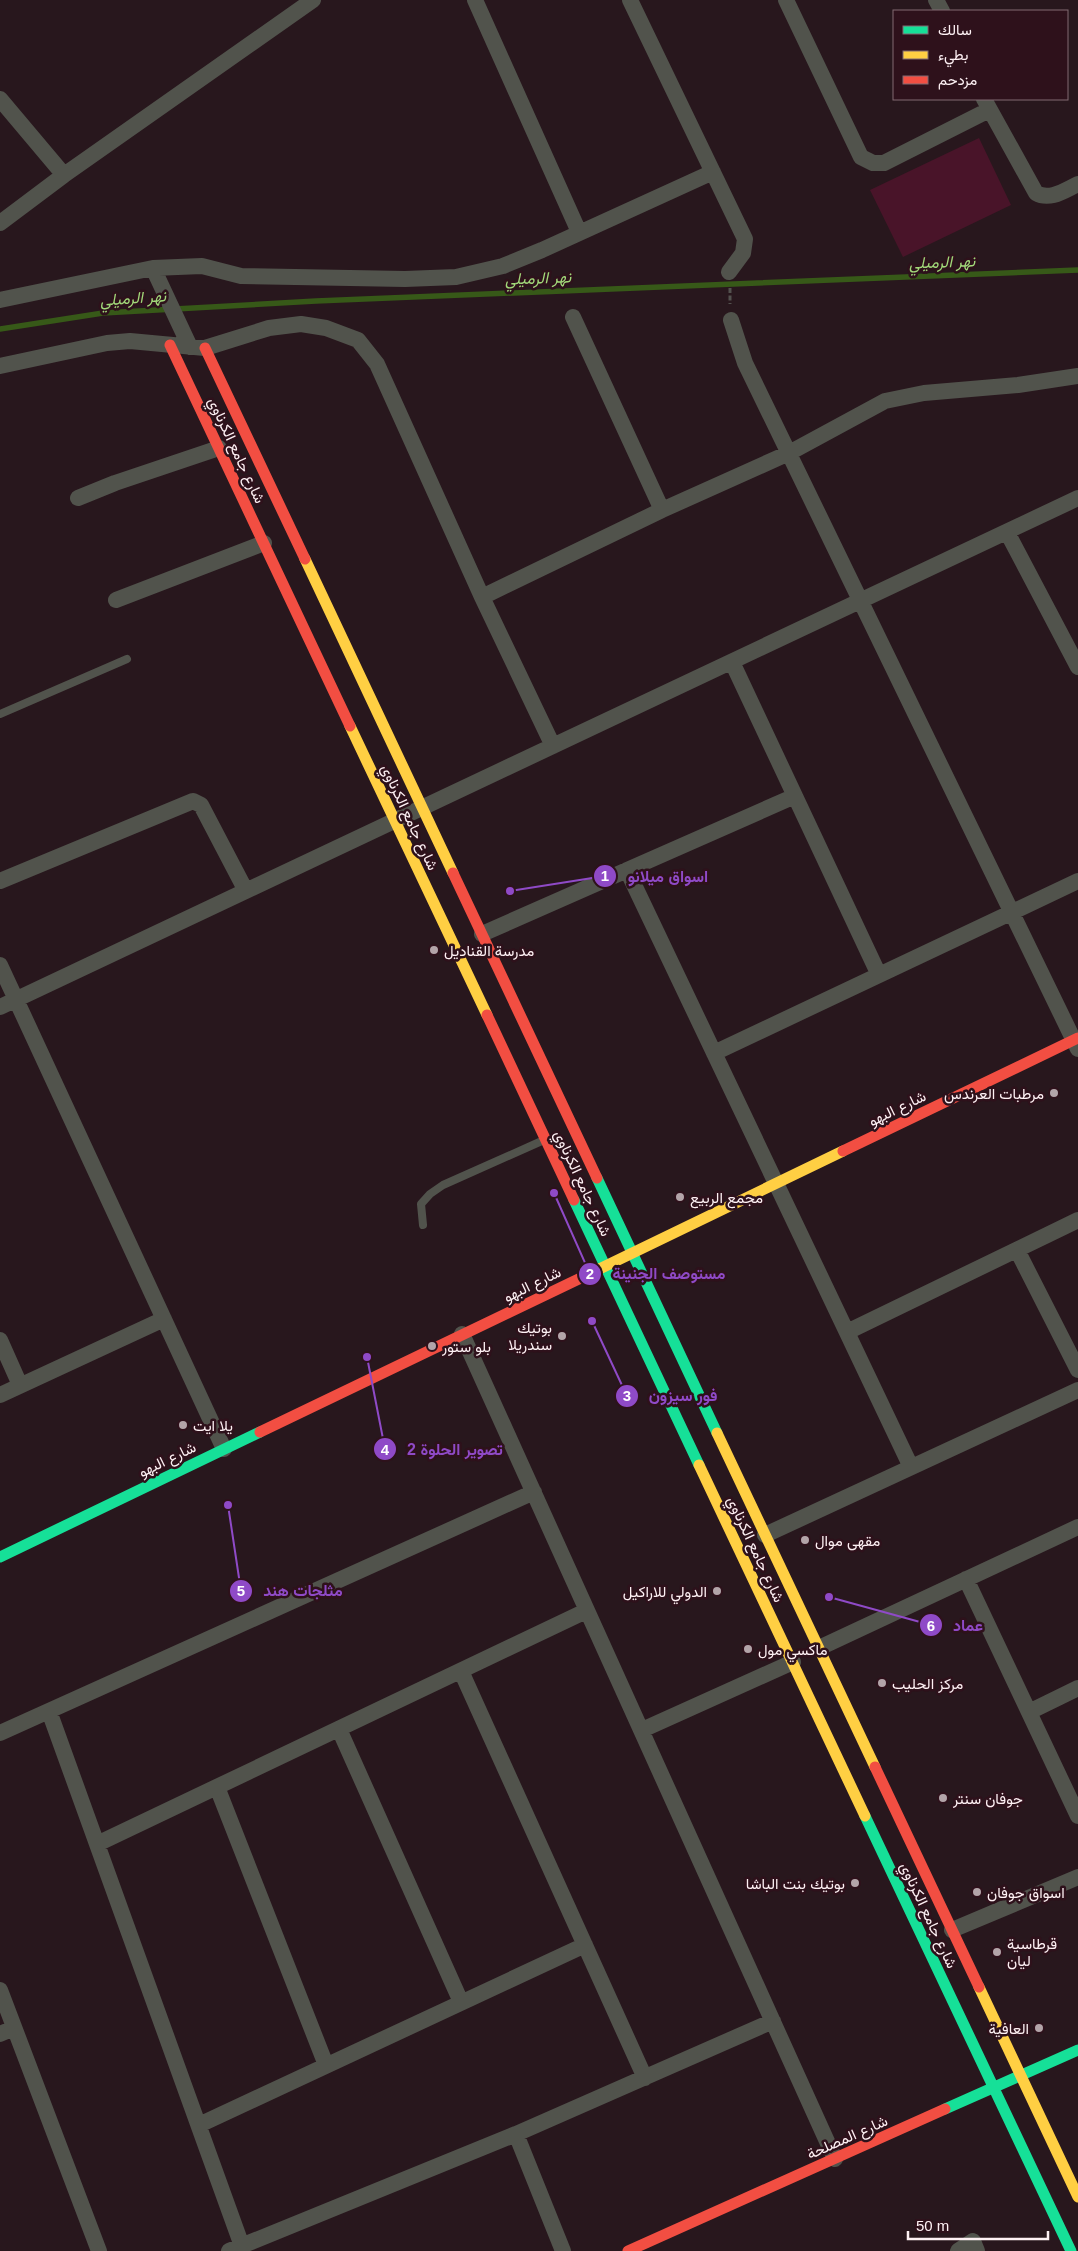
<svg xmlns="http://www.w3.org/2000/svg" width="1078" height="2251" font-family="Arial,Vazirmatn,sans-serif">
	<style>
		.green { fill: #491429 }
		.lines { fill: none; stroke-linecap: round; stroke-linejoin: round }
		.stream { stroke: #375918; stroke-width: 5.5 }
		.path { stroke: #53514e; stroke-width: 3; stroke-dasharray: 5 2.5; stroke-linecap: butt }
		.lane { stroke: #51534c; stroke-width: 8 }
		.street { stroke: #51534c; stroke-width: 16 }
		.fast { stroke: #16e098; stroke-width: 11 }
		.slow { stroke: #ffcf43; stroke-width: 11 }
		.jam { stroke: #f24e42; stroke-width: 11 }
		.poi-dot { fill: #b3a5a9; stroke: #2e111b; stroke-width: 2 }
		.labels { text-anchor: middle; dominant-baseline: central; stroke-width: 5; stroke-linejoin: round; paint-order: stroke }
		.street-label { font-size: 15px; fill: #fef1f4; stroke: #2e111b }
		.poi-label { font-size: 15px; fill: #fef1f4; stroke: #2e111b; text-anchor: start }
		.water-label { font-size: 16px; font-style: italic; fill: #a2d97a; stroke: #2e111b }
		.leader { fill: none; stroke: #8f4ac7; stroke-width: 2 }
		.callout-dot { fill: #8f4ac7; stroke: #2e111b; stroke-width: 2 }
		.mark-label { font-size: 15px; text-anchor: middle; font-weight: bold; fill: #fff }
		.callout-label { font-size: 16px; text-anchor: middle; font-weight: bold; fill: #8f4ac7; stroke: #2e111b; stroke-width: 5; stroke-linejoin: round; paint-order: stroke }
	</style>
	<rect width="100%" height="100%" fill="#28171d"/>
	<path class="green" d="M 979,138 L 1011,205 L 903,257 L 870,190 Z"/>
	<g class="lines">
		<path class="stream" d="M 0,329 L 103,313 L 316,301 L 1078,270"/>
		<path class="path" d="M 730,288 L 730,304"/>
		<path class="lane" d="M 0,714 L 127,659
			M 423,1225 L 421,1204 L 430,1194 L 443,1185 L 544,1140"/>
		<path class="street" d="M 475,0 L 579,232
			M 630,0 L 745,239 L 743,253 L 729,272
			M 786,0 L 861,157 L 873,163 L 884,163 L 989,110
			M 936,0 L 942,11
			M 0,99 L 64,175
			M 984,99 L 1036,193 C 1050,201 1065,190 1078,184
			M 0,223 L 64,175 L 313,0
			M 153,268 L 190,347
			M 0,300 L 153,268 L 202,266 L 241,276 L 405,279 L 456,277 L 503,266 L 542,250 L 713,172
			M 573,317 L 662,510
			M 731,320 L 745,363 L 1078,1049
			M 0,366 L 107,343 L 130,341 L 205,348 L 269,328 L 301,324 L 326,328 L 358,340 L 377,364 L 482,597 L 553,746
			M 78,498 L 115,483 L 219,448
			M 1007,532 L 1078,667
			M 482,597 L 662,510 L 789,453 L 885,401 L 924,393 L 1018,385 L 1078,376
			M 116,600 L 264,543
			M 732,662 L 879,975
			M 627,870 L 911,1467
			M 0,881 L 193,801 L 201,805 L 246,891
			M 482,934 L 795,796
			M 0,965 L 224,1449
			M 0,1007 L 1078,498
			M 714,1053 L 1078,881
			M 1017,1250 L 1078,1370
			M 847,1332 L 1078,1220
			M 462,1334 L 835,2159
			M 0,1340 L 20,1385
			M 0,1395 L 164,1319
			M 765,1535 L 1078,1390
			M 966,1579 L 1078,1816
			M 819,1648 L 1078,1527
			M 461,1671 L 645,2078
			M 49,1711 L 242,2246
			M 1029,1712 L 1078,1688
			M 339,1729 L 461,2002
			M 642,1730 L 793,1662
			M 0,1733 L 534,1492
			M 217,1787 L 326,2065
			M 97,1844 L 586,1611
			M 952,1930 L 1078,1877
			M 0,1990 L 99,2251
			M 0,2034 L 14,2028
			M 199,2125 L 585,1945
			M 516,2134 L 563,2251
			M 229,2251 L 516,2134 L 773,2021
			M 958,2251 L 973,2241 L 977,2251"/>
		<path class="fast" d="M 597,1178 L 717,1433
			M 574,1200 L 699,1465
			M 0,1557 L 260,1432
			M 865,1816 L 1071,2251
			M 945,2109 L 1078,2050"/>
		<path class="slow" d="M 305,559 L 453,873
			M 350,726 L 487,1015
			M 587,1275 L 843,1151
			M 717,1433 L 875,1767
			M 699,1465 L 865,1816
			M 979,1987 L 1078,2197"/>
		<path class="jam" d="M 170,345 L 350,726
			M 205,348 L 305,559
			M 453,873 L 597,1178
			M 487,1015 L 574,1200
			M 843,1151 L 1078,1038
			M 260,1432 L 587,1275
			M 875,1767 L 979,1987
			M 628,2251 L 945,2109"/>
	</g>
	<g class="poi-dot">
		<circle cx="434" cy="950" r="5"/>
		<circle cx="1054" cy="1093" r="5"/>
		<circle cx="680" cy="1197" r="5"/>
		<circle cx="562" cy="1336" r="5"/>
		<circle cx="432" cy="1346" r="5"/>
		<circle cx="183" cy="1425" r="5"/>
		<circle cx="805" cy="1540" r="5"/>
		<circle cx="717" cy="1591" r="5"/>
		<circle cx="748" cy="1649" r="5"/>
		<circle cx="882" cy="1683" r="5"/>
		<circle cx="943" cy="1798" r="5"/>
		<circle cx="855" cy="1883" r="5"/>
		<circle cx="977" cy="1892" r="5"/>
		<circle cx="997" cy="1952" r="5"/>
		<circle cx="1039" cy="2028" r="5"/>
	</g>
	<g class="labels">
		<g class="street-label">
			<text transform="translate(237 450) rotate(65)">شارع جامع الكرناوي</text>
			<text transform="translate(410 817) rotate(65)">شارع جامع الكرناوي</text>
			<text transform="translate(897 1108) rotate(-26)">شارع البهو</text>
			<text transform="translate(583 1183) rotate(65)">شارع جامع الكرناوي</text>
			<text transform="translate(532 1284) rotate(-26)">شارع البهو</text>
			<text transform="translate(167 1459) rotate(-26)">شارع البهو</text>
			<text transform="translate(756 1549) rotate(65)">شارع جامع الكرناوي</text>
			<text transform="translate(929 1915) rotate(65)">شارع جامع الكرناوي</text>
			<text transform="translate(847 2137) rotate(-24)">شارع المصلحة</text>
		</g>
		<g class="poi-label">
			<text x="444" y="950">مدرسة القناديل</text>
			<text x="1044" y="1093" text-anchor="end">مرطبات العرندس</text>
			<text x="690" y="1197">مجمع الربيع</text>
			<text x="552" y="1327" text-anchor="end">بوتيك<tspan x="552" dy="17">سندريلا</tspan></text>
			<text x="442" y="1346">بلو ستور</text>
			<text x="193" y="1425">يلا ايت</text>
			<text x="815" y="1540">مقهى موال</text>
			<text x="707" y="1591" text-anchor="end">الدولي للاراكيل</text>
			<text x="758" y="1649">ماكسي مول</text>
			<text x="892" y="1683">مركز الحليب</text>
			<text x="953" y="1798">جوفان سنتر</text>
			<text x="845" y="1883" text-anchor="end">بوتيك بنت الباشا</text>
			<text x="987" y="1892">اسواق جوفان</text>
			<text x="1007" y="1943">قرطاسية<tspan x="1007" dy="17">ليان</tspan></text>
			<text x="1029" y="2028" text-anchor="end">العافية</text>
		</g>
		<g class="water-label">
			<text transform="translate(942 262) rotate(-2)">نهر الرميلي</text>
			<text transform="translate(538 278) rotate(-2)">نهر الرميلي</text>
			<text transform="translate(133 298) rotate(-4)">نهر الرميلي</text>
		</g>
	</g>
	<path class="leader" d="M510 891L605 876M554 1193L590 1274M592 1321L627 1396M367 1357L385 1449M228 1505L241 1591M829 1597L931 1625"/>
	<g class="callout-dot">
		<circle cx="510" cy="891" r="5"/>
		<circle cx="554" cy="1193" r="5"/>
		<circle cx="592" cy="1321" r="5"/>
		<circle cx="367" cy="1357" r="5"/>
		<circle cx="228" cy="1505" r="5"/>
		<circle cx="829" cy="1597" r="5"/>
		<circle cx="605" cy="876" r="12"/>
		<circle cx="590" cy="1274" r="12"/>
		<circle cx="627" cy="1396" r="12"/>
		<circle cx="385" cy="1449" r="12"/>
		<circle cx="241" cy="1591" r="12"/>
		<circle cx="931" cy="1625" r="12"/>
	</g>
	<g class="mark-label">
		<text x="605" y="881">1</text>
		<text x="590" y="1279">2</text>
		<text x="627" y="1401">3</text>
		<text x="385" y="1455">4</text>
		<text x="241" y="1596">5</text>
		<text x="931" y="1631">6</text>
	</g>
	<g class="callout-label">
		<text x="668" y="882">اسواق ميلانو</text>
		<text x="669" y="1279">مستوصف الجنينة</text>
		<text x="683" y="1401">فور سيزون</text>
		<text x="455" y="1455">تصوير الحلوة 2</text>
		<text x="303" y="1596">مثلجات هند</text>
		<text x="968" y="1631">عماد</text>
	</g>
	<rect x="893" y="10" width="175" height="90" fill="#2e111b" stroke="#816b72"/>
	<rect x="903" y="26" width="25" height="8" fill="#16e098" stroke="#816b72"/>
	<text x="938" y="35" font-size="15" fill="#fef1f4">سالك</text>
	<rect x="903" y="51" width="25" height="8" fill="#ffcf43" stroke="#816b72"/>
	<text x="938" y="60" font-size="15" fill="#fef1f4">بطيء</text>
	<rect x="903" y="76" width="25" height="8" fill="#f24e42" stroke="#816b72"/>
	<text x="938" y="85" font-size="15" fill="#fef1f4">مزدحم</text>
	<path d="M908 2231v8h140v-8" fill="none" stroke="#fef1f4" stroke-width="2.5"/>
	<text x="916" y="2231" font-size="15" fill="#fef1f4" stroke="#2e111b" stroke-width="4" paint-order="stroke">50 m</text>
</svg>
